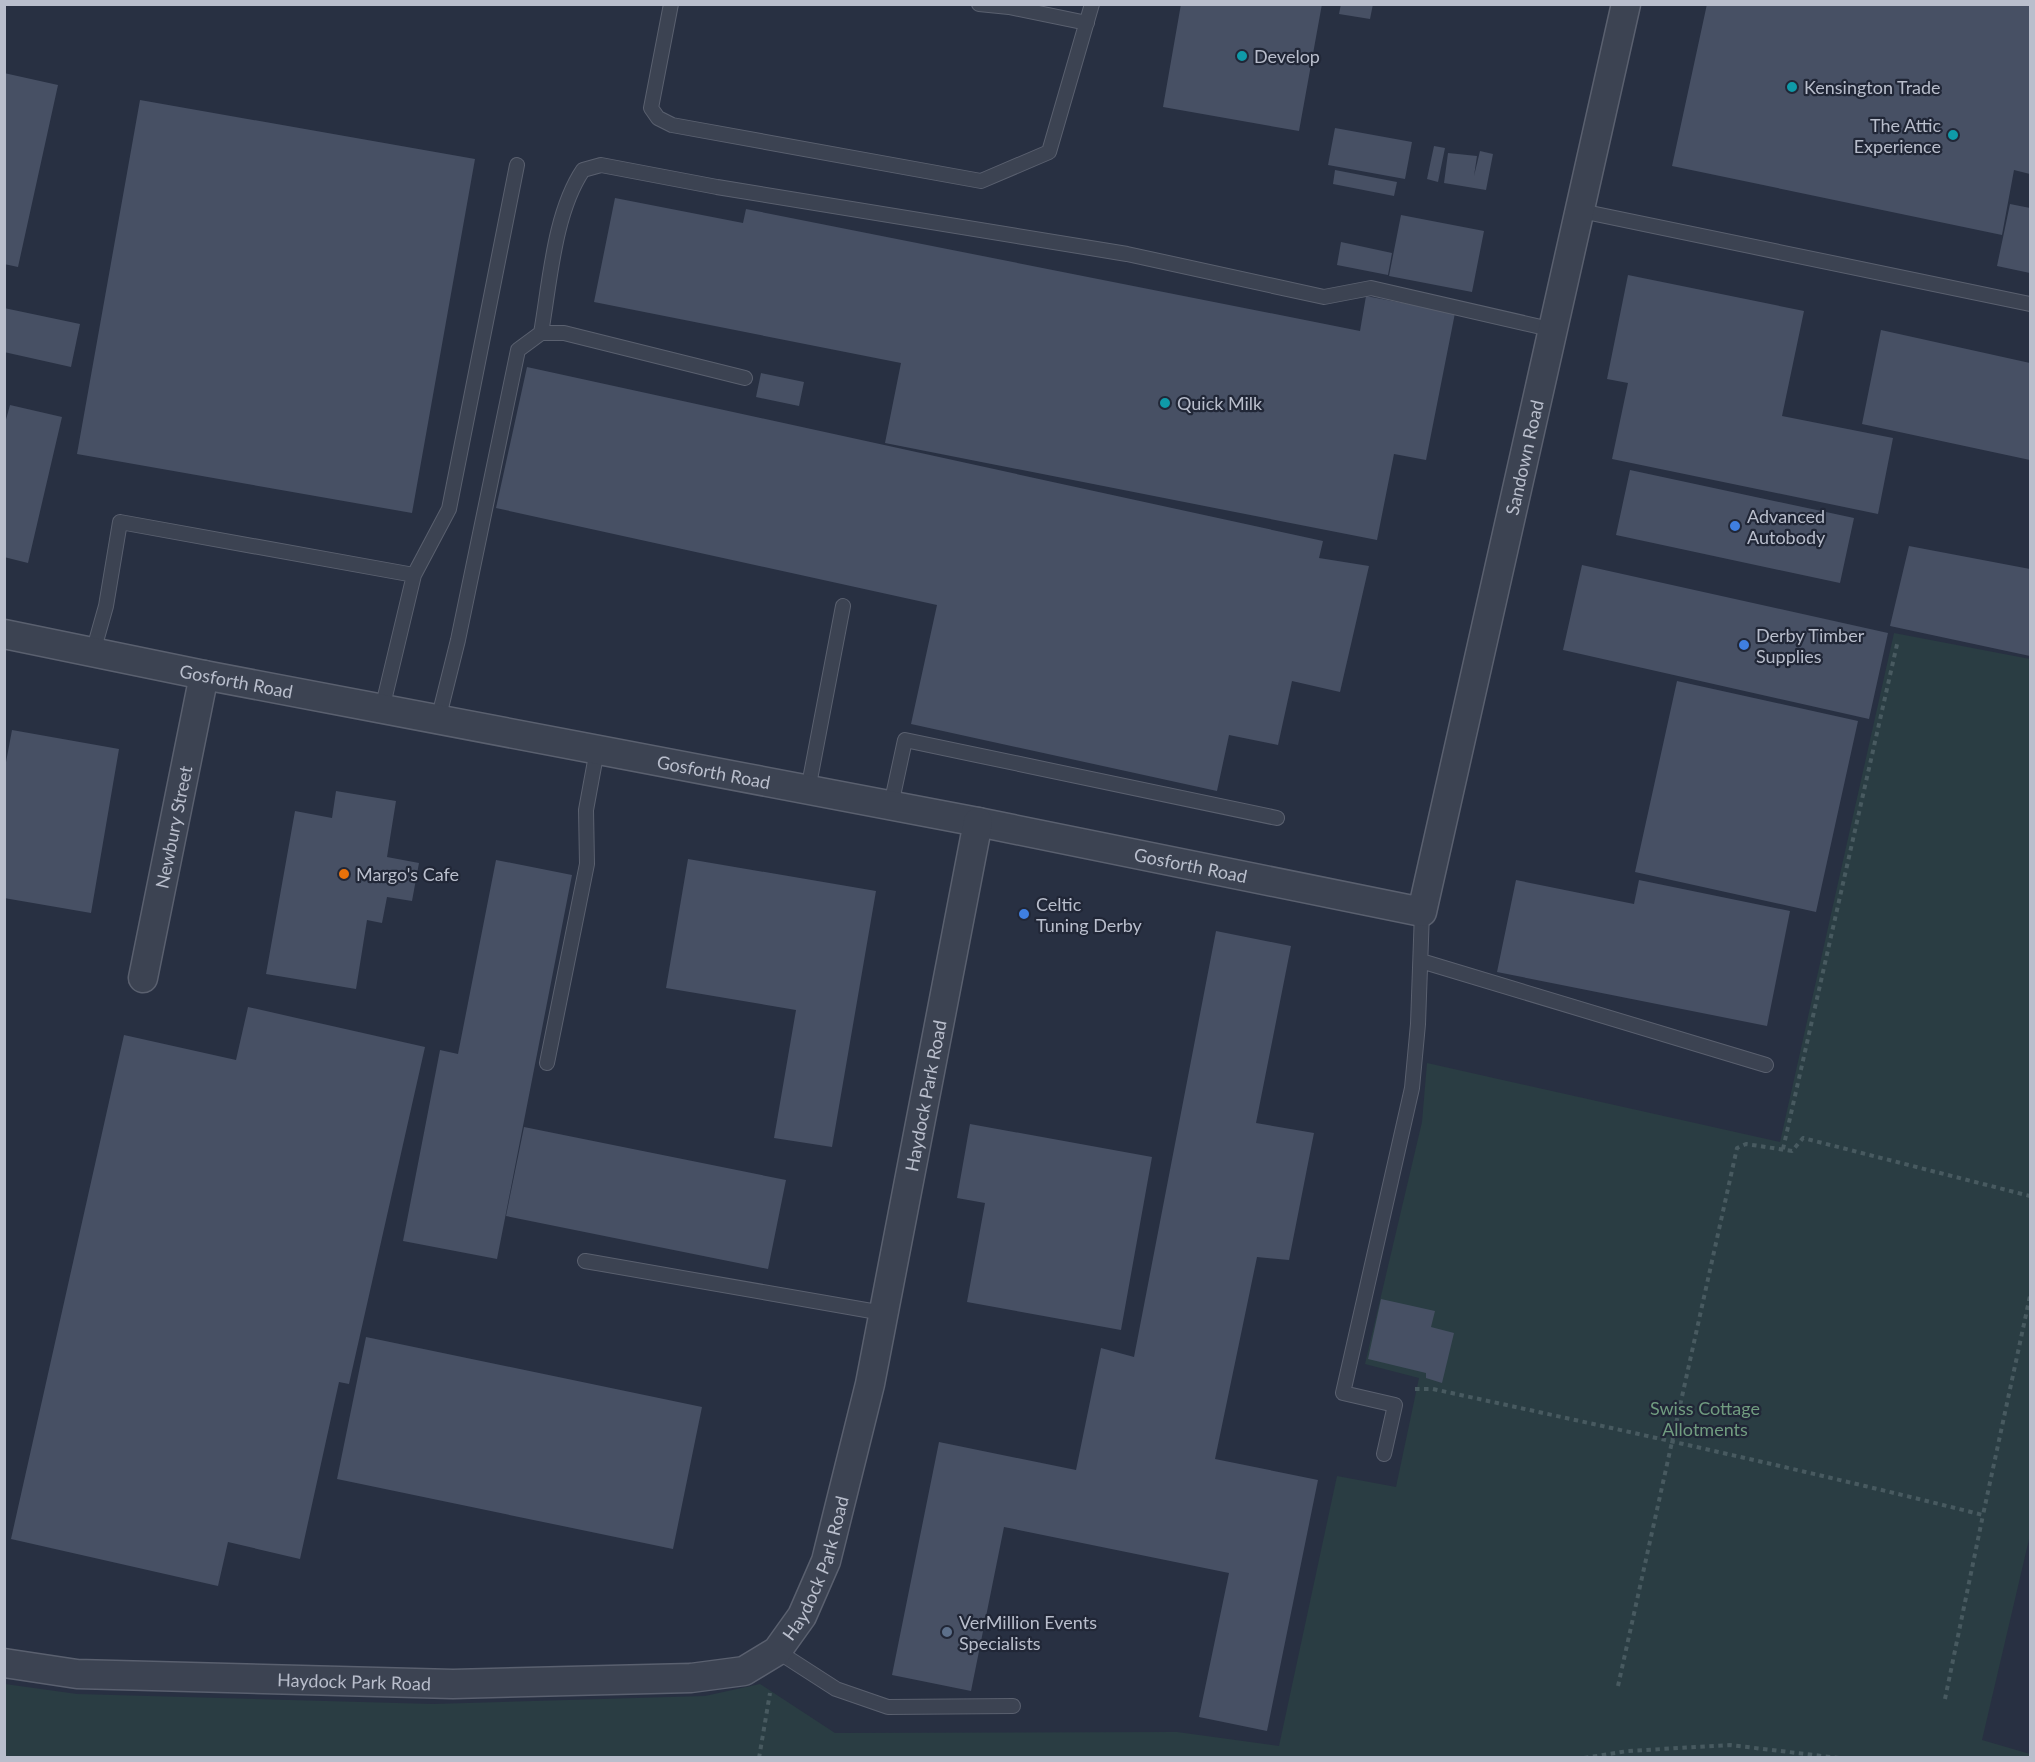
<svg xmlns="http://www.w3.org/2000/svg" width="2035" height="1762" font-family="Lato,sans-serif">
	<style>
		.green { fill: #2a3d43 }
		.building { fill: #475064 }
		.lines { fill: none; stroke-linecap: round; stroke-linejoin: round }
		.lane-casing { stroke: #5a606f; stroke-width: 16 }
		.street-casing { stroke: #5a606f; stroke-width: 31 }
		.path { stroke: #485a60; stroke-width: 4; stroke-dasharray: 4.5 4.5; stroke-linecap: butt }
		.lane { stroke: #3c4352; stroke-width: 14 }
		.street { stroke: #3c4352; stroke-width: 28 }
		.culture-dot { fill: #0f9aa8; stroke: #212737; stroke-width: 2 }
		.shop-dot { fill: #3f7fe0; stroke: #212737; stroke-width: 2 }
		.food-dot { fill: #e8710a; stroke: #212737; stroke-width: 2 }
		.service-dot { fill: #5c6f8a; stroke: #212737; stroke-width: 2 }
		.labels { text-anchor: middle; dominant-baseline: central; stroke-width: 4.5; stroke-linejoin: round; paint-order: stroke }
		.poi-label { font-size: 18px; fill: #b9becc; stroke: #212737; text-anchor: start }
		.street-label { font-size: 18px; fill: #b9becc; stroke: #212737 }
		.park-label { font-size: 18px; fill: #719c80; stroke: #212737 }
	</style>
	<rect width="100%" height="100%" fill="#283042"/>
	<path class="green" d="M 1894,633 L 2030,659 L 2030,1535 L 1982,1740 L 2030,1754 L 2030,1757 L 5,1758 L 5,1684 L 77,1694 L 433,1704 L 705,1696 L 760,1684 L 835,1733 L 1177,1732 L 1279,1746 L 1337,1476 L 1396,1487 L 1419,1378 L 1365,1364 L 1422,1122 L 1427,1063 L 1780,1142 Z"/>
	<path class="building" d="M 1181,4 L 1322,4 L 1299,131 L 1163,107 Z
		M 1341,4 L 1373,4 L 1370,19 L 1339,14 Z
		M 1707,4 L 2030,4 L 2030,174 L 2014,170 L 2002,235 L 1672,166 Z
		M 4,73 L 58,85 L 18,267 L 4,264 Z
		M 140,100 L 475,159 L 412,513 L 77,454 Z
		M 1335,128 L 1412,142 L 1405,179 L 1328,165 Z
		M 1434,146 L 1445,148 L 1438,182 L 1427,179 Z
		M 1480,151 L 1493,154 L 1486,190 L 1444,183 L 1448,153 L 1477,156 L 1474,176 Z
		M 1335,170 L 1397,182 L 1394,196 L 1333,184 Z
		M 615,198 L 743,223 L 746,209 L 1360,331 L 1366,296 L 1455,313 L 1426,460 L 1394,454 L 1377,540 L 885,443 L 901,363 L 594,302 Z
		M 2010,204 L 2030,208 L 2030,273 L 1997,266 Z
		M 1401,215 L 1484,231 L 1472,292 L 1389,276 Z
		M 1341,242 L 1392,253 L 1388,275 L 1337,265 Z
		M 1628,275 L 1804,311 L 1782,416 L 1893,438 L 1878,514 L 1612,459 L 1628,383 L 1607,379 Z
		M 4,308 L 80,324 L 71,367 L 4,352 Z
		M 1881,330 L 2030,363 L 2030,460 L 1862,424 Z
		M 527,367 L 1323,541 L 1319,558 L 1369,566 L 1340,692 L 1292,681 L 1278,745 L 1229,735 L 1217,791 L 911,724 L 937,605 L 496,508 Z
		M 761,373 L 804,382 L 799,406 L 756,397 Z
		M 10,405 L 62,417 L 28,563 L 4,557 L 4,427 Z
		M 1630,470 L 1854,518 L 1840,583 L 1616,535 Z
		M 1909,546 L 2030,569 L 2030,656 L 1890,626 Z
		M 1582,565 L 1888,633 L 1869,719 L 1563,650 Z
		M 1677,681 L 1858,721 L 1816,912 L 1635,872 Z
		M 12,730 L 119,749 L 91,913 L 4,898 L 4,773 Z
		M 336,791 L 396,801 L 387,857 L 419,863 L 412,901 L 387,897 L 382,923 L 367,920 L 356,989 L 266,974 L 295,811 L 332,818 Z
		M 688,859 L 876,891 L 832,1147 L 774,1138 L 796,1010 L 666,988 Z
		M 496,860 L 572,875 L 497,1259 L 403,1241 L 440,1050 L 458,1054 Z
		M 1516,880 L 1634,904 L 1639,880 L 1790,911 L 1767,1026 L 1497,972 Z
		M 1216,931 L 1291,946 L 1256,1123 L 1314,1133 L 1289,1260 L 1257,1257 L 1215,1459 L 1318,1480 L 1267,1731 L 1199,1717 L 1229,1573 L 1004,1527 L 971,1691 L 892,1675 L 939,1442 L 1076,1470 L 1101,1348 L 1134,1357 Z
		M 248,1007 L 425,1047 L 349,1384 L 339,1382 L 300,1559 L 228,1542 L 218,1586 L 11,1539 L 124,1035 L 236,1060 Z
		M 970,1124 L 1152,1157 L 1121,1330 L 967,1302 L 985,1203 L 957,1198 Z
		M 524,1127 L 786,1180 L 768,1269 L 506,1216 Z
		M 1381,1299 L 1435,1311 L 1431,1327 L 1454,1333 L 1442,1383 L 1426,1378 L 1426,1373 L 1368,1359 Z
		M 366,1337 L 702,1407 L 673,1549 L 337,1479 Z"/>
	<g class="lines">
		<g class="lane-casing">
			<path id="lane" d="M 671,4 L 651,108 L 658,118 L 672,125 L 981,181 L 1049,152 L 1092,4
				M 979,4 L 1009,7 L 1087,23
				M 1581,211 L 2030,304
				M 541,333 C 550,282 554,213 583,170 L 601,165 L 717,187 L 1127,254 L 1324,297 L 1371,288 L 1554,330
				M 93,652 L 106,606 L 120,522 L 414,575
				M 382,709 L 414,575 L 449,509 L 517,165
				M 438,720 L 458,640 L 518,350 L 541,333 L 564,333 L 745,378
				M 808,790 L 843,606
				M 891,805 L 905,740 L 1277,818
				M 1421,961 L 1766,1065
				M 547,1063 L 587,864 L 586,810 L 597,750
				M 585,1261 L 883,1313
				M 1384,1454 L 1395,1405 L 1343,1393 L 1412,1088 L 1418,1024 L 1422,912
				M 777,1651 L 836,1689 L 888,1707 L 1013,1706"/>
		</g>
		<g class="street-casing">
			<g id="street">
				<path id="s1" d="M 4,634 L 204,675 L 978,822 L 1422,912 L 1626,4"/>
				<path id="s2" d="M 143,978 L 204,675"/>
				<path id="s3" d="M 4,1663 L 77,1674 L 453,1684 L 691,1678 L 744,1671 L 777,1651 L 802,1616 L 826,1561 L 870,1384 L 978,822"/>
			</g>
		</g>
		<path class="path" d="M 1783,1149 L 1898,640
			M 1415,1389 L 1433,1389 C 1617,1429 1801,1469 1983,1515 L 2030,1296
			M 1618,1686 L 1737,1148 L 1746,1144 L 1792,1151 L 1803,1138 L 2030,1196
			M 1945,1699 L 1983,1515
			M 759,1758 L 770,1693
			M 1584,1758 L 1628,1751 L 1730,1745 L 1839,1758"/>
		<use href="#lane" class="lane"/>
		<use href="#street" class="street"/>
	</g>
	<g class="culture-dot">
		<circle cx="1242" cy="56" r="6"/>
		<circle cx="1792" cy="87" r="6"/>
		<circle cx="1953" cy="135" r="6"/>
		<circle cx="1165" cy="403" r="6"/>
	</g>
	<g class="shop-dot">
		<circle cx="1735" cy="526" r="6"/>
		<circle cx="1744" cy="645" r="6"/>
		<circle cx="1024" cy="914" r="6"/>
	</g>
	<circle class="food-dot" cx="344" cy="874" r="6"/>
	<circle class="service-dot" cx="947" cy="1632" r="6"/>
	<g class="labels">
		<g class="poi-label">
			<text x="1254" y="56">Develop</text>
			<text x="1804" y="87">Kensington Trade</text>
			<text x="1941" y="125" text-anchor="end">The Attic<tspan x="1941" dy="21">Experience</tspan></text>
			<text x="1177" y="403">Quick Milk</text>
			<text x="1747" y="516">Advanced<tspan x="1747" dy="21">Autobody</tspan></text>
			<text x="1756" y="635">Derby Timber<tspan x="1756" dy="21">Supplies</tspan></text>
			<text x="356" y="874">Margo's Cafe</text>
			<text x="1036" y="904">Celtic<tspan x="1036" dy="21">Tuning Derby</tspan></text>
			<text x="959" y="1622">VerMillion Events<tspan x="959" dy="21">Specialists</tspan></text>
		</g>
		<g class="street-label">
			<text stroke="none"><textPath href="#s1" startOffset="1911">Sandown Road</textPath></text>
			<text stroke="none"><textPath href="#s1" startOffset="237">Gosforth Road</textPath></text>
			<text stroke="none"><textPath href="#s1" startOffset="723">Gosforth Road</textPath></text>
			<text stroke="none"><textPath href="#s2" startOffset="154">Newbury Street</textPath></text>
			<text stroke="none"><textPath href="#s1" startOffset="1209">Gosforth Road</textPath></text>
			<text stroke="none"><textPath href="#s3" startOffset="1359">Haydock Park Road</textPath></text>
			<text stroke="none"><textPath href="#s3" startOffset="873">Haydock Park Road</textPath></text>
			<text stroke="none"><textPath href="#s3" startOffset="351">Haydock Park Road</textPath></text>
		</g>
		<g class="park-label">
			<text x="1705" y="1408">Swiss Cottage<tspan x="1705" dy="21">Allotments</tspan></text>
		</g>
	</g>
	<rect width="2035" height="1762" fill="none" stroke="#b9becc" stroke-width="12"/>
</svg>
